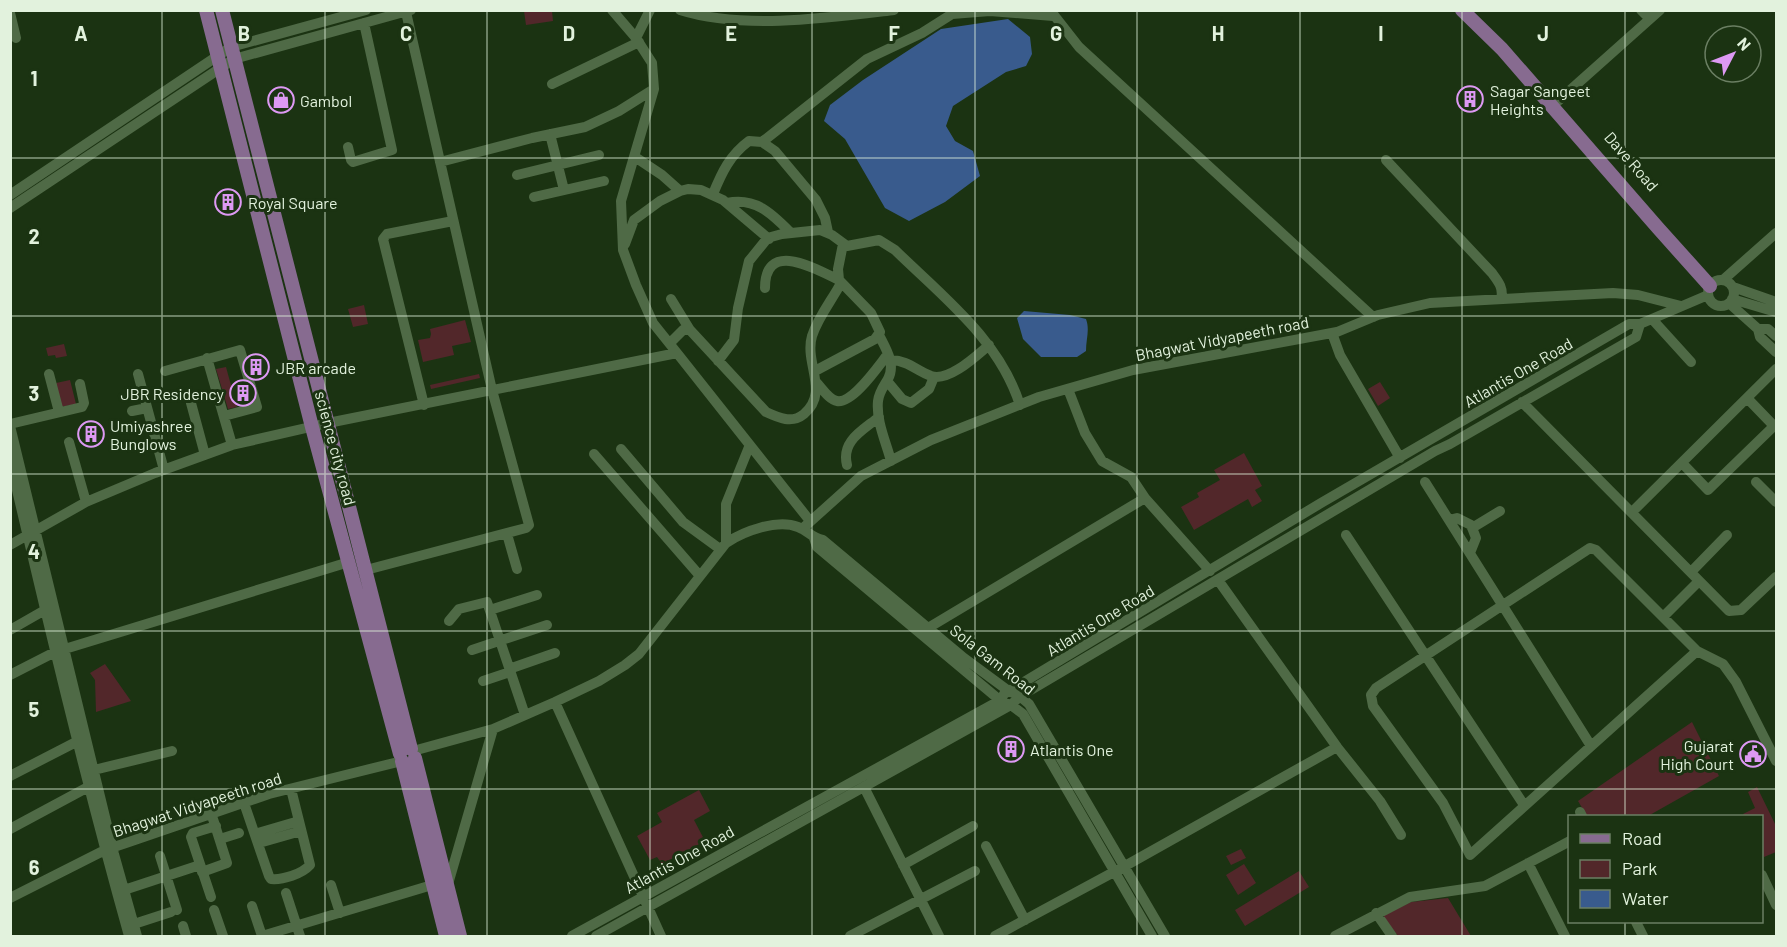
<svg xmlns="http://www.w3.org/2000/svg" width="1787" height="947" font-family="Barlow,sans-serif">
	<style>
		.green { fill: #52272a }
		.water { fill: #395b8d }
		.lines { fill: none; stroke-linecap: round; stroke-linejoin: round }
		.minor { stroke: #4f6a46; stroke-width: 10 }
		.major { stroke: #876b90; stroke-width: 14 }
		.grid { fill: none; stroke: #e2f2dd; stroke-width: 1.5; stroke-opacity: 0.55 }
		.labels { text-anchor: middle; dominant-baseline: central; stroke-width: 6; stroke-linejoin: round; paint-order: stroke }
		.poi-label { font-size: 16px; fill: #e2f2dd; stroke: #1b3312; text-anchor: start }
		.street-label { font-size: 16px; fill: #e2f2dd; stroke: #1b3312 }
		.grid-label { font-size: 20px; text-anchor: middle; font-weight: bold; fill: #e2f2dd; stroke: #1b3312; stroke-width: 6; stroke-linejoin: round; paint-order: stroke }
	</style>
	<rect width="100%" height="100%" fill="#1b3312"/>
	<path class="green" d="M 524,11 L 552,11 L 553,21 L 526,25 Z
		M 364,305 L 368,324 L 353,327 L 348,309 Z
		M 465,320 L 471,342 L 452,346 L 454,355 L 423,362 L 418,340 L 430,338 L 431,334 L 430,329 Z
		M 64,344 L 67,356 L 56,358 L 55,355 L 48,356 L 46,348 Z
		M 226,367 L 237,407 L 228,409 L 216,369 Z
		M 479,374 L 480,378 L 431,389 L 430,385 Z
		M 70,380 L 76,404 L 61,407 L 56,383 Z
		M 1380,382 L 1390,398 L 1378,406 L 1368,389 Z
		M 1244,453 L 1262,486 L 1255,490 L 1262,501 L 1252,507 L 1248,499 L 1194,530 L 1181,507 L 1199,497 L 1197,493 L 1220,480 L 1214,470 Z
		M 105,664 L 131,701 L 96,712 L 95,680 L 90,673 Z
		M 1692,722 L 1719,776 L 1648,816 L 1587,816 L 1578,801 Z
		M 1757,787 L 1776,826 L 1776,852 L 1764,857 L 1762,852 L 1762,816 L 1744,816 L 1743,814 L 1755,808 L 1748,792 Z
		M 699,790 L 710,811 L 694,820 L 705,841 L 662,864 L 657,857 L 650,860 L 637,836 L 662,822 L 657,813 Z
		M 1241,849 L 1246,858 L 1231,865 L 1226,856 Z
		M 1244,864 L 1256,883 L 1238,895 L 1226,875 Z
		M 1299,871 L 1309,887 L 1245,926 L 1235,910 Z
		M 1448,898 L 1471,936 L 1398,936 L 1384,918 L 1384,915 L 1411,902 Z"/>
	<path class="water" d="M 1008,19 L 1030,37 L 1032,54 L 1026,66 L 1006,72 L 953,106 L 946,126 L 955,141 L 973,151 L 980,176 L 945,202 L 909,221 L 885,208 L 845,139 L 824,121 L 830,105 L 863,80 L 941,29 Z
		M 1024,311 L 1070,315 L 1086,319 C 1090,330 1086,339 1086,351 L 1077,357 L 1041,357 L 1023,339 L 1017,318 Z"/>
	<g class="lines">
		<path class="minor" d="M 612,10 L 636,38 L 652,63 L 654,89 L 621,201 L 623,250 L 636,285 L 653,323 L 677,353
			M 680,10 C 743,30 828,18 894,10
			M 1050,10 L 1079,47 L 1373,317
			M 1641,10 L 1650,19
			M 10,13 L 16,38
			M 636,38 L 650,10
			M 552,84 L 639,42
			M 1558,101 L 1660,10
			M 550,134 L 564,190
			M 762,142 L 867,59 L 922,33 L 952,14 L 990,11 L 1053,16
			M 348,147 L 351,160 L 353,162 L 392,150 L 364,23
			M 635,157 L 662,175 L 680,191
			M 1386,160 L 1492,273 C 1498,281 1504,288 1501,299
			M 440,162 L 532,138 L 585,127 L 619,111 L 654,89
			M 517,175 L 599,155
			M 713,194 C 722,172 730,155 749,141 L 762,142 L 775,151 L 816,200 L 825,218 L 828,232
			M 10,195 L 231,47 L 366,10
			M 534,197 L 604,181
			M 727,203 C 756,197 772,214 791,233
			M 10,208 L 234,59 L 411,10
			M 625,244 L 634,220 L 660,201 L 680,191 L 688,189 L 701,190 L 723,200 L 769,239
			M 1723,280 L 1776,233
			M1708 293a13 13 0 1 1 26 0a13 13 0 1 1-26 0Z
			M 1733,287 L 1776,302
			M 765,288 C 765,239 816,269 839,280
			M 671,299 L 690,330
			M 1732,299 L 1776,312
			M 1729,303 L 1758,329 L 1760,337 L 1776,352
			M 1652,319 L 1691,362
			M 1758,329 L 1768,329 L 1776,336
			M 1332,333 L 1340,355 L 1400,458
			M 879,335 C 886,349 896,364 888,379 C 884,386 879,392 878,401 C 876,421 886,442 891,461
			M 670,343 L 683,330 L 690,330 L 766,412 C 779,418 792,424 804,414 C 830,392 804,363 812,336 C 818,317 832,300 841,283
			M 207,358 L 232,445
			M 891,360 C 909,361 915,370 931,376 C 949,382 976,356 989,345
			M 718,361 L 734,340 L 738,308 L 749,261 L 766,240 L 771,237 L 782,234 L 820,230 L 832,235 L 847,246 L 879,240 L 895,250 C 943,297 999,339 1020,405
			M 165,371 L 240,350 L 257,407 L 224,416
			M 815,371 L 875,339 L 880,332 L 871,313 L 839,280 L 838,269 L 843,244
			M 49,374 L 59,412
			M 138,374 L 164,470
			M 887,381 L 902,399 L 911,403 L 929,389 L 934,377
			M 816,382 C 822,388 829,400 837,401 C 853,404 879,365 888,354
			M 1068,389 L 1085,433 L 1102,461 L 1131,477 L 1145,498
			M 1522,402 L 1729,611 L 1741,610 L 1776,577
			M 191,403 L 205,455
			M 424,405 L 383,239 L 387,234 L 453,221
			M 132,411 L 147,408
			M 10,424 L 82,407 L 84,403 L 80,384
			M 10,426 L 114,854 L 137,936
			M 69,442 L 86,502
			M 138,447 L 156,442
			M 621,449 L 683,522 L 720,549
			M 594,454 L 700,576
			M 10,460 C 47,619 85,779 129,936
			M 1682,463 L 1708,490 L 1774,426 L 1747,398
			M 847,465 C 841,441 862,431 879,417
			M 1425,482 L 1591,746
			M 1756,482 L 1776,502
			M 1632,512 L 1776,369
			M 1449,520 L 1457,518 L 1471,525 L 1476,538 L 1470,553
			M 1472,528 L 1500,511
			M 802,529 L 861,476 L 931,440 L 1039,397 L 1133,370 L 1337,332 L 1378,315 L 1430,303 L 1613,293 L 1638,295 L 1681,306
			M 507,534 L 517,569
			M 1346,535 L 1524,805
			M 814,538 L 817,547 L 1002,702 L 1011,705 L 1023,714 L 1152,936
			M 726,543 L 726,504 L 749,447
			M 10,545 L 86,502 L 155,473 L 232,445 L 328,423 L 677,353 L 810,521
			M 366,570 L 526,528 L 529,525 L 492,390 L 406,12
			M 1691,572 L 1727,535
			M 1218,580 L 1337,747 L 1380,801 L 1401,835
			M 490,610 L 537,595
			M 1663,617 L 1699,581
			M 449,621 L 459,609 L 487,602 L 525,715
			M 10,630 L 45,610
			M 923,631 L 1145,498 L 1210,571
			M 472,650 L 547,625
			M 1697,651 L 1470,855 L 1443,803 L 1373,706 L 1371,695 L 1376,688 L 1590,548 L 1596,550 L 1697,651 L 1723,664 L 1736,682 L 1776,761
			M 509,669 L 555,653
			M 10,675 L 55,652 L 349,562
			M 483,681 L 510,672
			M 555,702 L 661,936
			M 413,751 L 493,729 L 555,702 L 599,681 L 625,665 L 639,654 L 726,543 C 744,531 777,519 798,527 C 809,531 811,538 823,540 L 964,658 L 1010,692 L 1016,693 L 1029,704 L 1165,936
			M 94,770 L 172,751
			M 10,776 L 78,741
			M 864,787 L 939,936
			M 244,803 L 269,876 L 271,879 C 283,880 302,874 310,865 L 291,789
			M 1580,812 L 1582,816
			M 10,829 L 90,786
			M 255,834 L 299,821
			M 220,839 L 239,833
			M 259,843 L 301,831
			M 986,846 L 1025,920
			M 160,856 L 177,910
			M 1528,863 L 1565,936
			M 903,865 L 973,826
			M 202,872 L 227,863 L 213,819
			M 1762,875 L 1776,905
			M 448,884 L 493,729
			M 331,885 L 340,913
			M 124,890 L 200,865
			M 286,893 L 300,936
			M 211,897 L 191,837 L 193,833 L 216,826
			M 10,898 L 105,850 L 126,843 L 269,794 L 402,761
			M 252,906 L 262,936
			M 214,910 L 223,936
			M 1376,913 L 1392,936
			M 1636,922 L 1643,936
			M 134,924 L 171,912
			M 183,926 L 186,936
			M 262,936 L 432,885
			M 572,936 L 1001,700 L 1004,694 L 1321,503 L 1629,324 L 1640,324 L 1708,295
			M 596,936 L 1011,705 L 1019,697 L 1435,451 L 1450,444 L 1636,337 L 1640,324
			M 850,936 L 975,871
			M 995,936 L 1125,866 L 1337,747
			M 1335,936 L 1410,897 L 1485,886 L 1570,841"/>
		<path class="major" d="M 206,10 L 312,427 L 400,754
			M 222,10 L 411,749
			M 1462,10 L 1502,49 L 1658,228 L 1710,286
			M 415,758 L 460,936
			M 402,761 L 446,936"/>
	</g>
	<path class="grid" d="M 162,10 L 162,936M 325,10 L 325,936M 487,10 L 487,936M 650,10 L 650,936M 812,10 L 812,936M 975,10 L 975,936M 1137,10 L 1137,936M 1300,10 L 1300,936M 1462,10 L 1462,936M 1625,10 L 1625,816M 10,158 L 1776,158M 10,316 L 1776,316M 10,474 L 1776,474M 10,631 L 1776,631M 10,789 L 1776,789M 1625,922 L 1625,936"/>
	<defs>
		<g id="building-ring" transform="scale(1.35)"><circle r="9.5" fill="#1b3312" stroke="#dd99f3" stroke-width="1.5"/><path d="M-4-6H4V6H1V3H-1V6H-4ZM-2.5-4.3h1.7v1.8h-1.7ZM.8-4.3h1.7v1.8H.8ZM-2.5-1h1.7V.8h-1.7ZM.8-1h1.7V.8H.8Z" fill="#dd99f3"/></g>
		<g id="shop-ring" transform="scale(1.35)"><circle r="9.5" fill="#1b3312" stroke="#dd99f3" stroke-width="1.5"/><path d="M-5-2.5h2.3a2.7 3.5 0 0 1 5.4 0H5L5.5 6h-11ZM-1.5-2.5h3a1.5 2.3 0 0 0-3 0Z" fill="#dd99f3"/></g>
		<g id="civic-ring" transform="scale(1.35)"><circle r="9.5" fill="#1b3312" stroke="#dd99f3" stroke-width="1.5"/><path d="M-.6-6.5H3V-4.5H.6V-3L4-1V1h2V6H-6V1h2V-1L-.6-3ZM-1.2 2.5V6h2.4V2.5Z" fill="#dd99f3"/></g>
	</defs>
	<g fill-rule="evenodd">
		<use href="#building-ring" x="1470" y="99"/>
		<use href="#shop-ring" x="281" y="100"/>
		<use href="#building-ring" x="228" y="202"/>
		<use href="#building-ring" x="256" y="367"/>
		<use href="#building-ring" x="243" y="393"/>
		<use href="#building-ring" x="91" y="434"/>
		<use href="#building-ring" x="1011" y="749"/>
		<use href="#civic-ring" x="1753" y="754"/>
	</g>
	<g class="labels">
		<g class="poi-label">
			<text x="1490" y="90">Sagar Sangeet<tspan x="1490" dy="18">Heights</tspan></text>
			<text x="300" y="100">Gambol</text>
			<text x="248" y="202">Royal Square</text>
			<text x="276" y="367">JBR arcade</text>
			<text x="224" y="393" text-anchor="end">JBR Residency</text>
			<text x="110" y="425">Umiyashree<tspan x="110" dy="18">Bunglows</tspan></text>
			<text x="1734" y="745" text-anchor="end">Gujarat<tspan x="1734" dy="18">High Court</tspan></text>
			<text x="1030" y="749">Atlantis One</text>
		</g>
		<g class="street-label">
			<text transform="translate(1632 161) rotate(49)">Dave Road</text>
			<text transform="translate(1222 338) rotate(-11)">Bhagwat Vidyapeeth road</text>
			<text transform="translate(1518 372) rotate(-30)">Atlantis One Road</text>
			<text transform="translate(336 448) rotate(75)">science city road</text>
			<text transform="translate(1100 620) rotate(-31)">Atlantis One Road</text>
			<text transform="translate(993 659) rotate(38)">Sola Gam Road</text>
			<text transform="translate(197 804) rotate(-18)">Bhagwat Vidyapeeth road</text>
			<text transform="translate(679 859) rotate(-29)">Atlantis One Road</text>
		</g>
	</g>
	<g class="grid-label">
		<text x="81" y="41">A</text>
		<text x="244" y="41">B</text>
		<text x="406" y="41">C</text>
		<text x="569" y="41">D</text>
		<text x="731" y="41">E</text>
		<text x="894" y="41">F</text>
		<text x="1056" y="41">G</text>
		<text x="1218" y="41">H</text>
		<text x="1381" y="41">I</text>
		<text x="1543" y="41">J</text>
		<text x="34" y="86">1</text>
		<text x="34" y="244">2</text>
		<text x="34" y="401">3</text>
		<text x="34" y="559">4</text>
		<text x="34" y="717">5</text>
		<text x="34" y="875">6</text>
	</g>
	<rect width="1787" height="947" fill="none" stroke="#e2f2dd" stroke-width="24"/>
	<rect x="1568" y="815" width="195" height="108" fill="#1b3312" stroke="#6b7f63" stroke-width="1.5"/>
	<rect x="1580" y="834" width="30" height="9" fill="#876b90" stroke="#6b7f63" stroke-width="1.5"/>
	<text x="1622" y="845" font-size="18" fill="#e2f2dd">Road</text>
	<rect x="1580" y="860" width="30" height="18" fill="#52272a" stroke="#6b7f63" stroke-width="1.5"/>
	<text x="1622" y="875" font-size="18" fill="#e2f2dd">Park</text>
	<rect x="1580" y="890" width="30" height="18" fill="#395b8d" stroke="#6b7f63" stroke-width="1.5"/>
	<text x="1622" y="905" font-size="18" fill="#e2f2dd">Water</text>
	<g transform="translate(1733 54) rotate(48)"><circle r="28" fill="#1b3312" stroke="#6b7f63" stroke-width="1.5"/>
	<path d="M0-4.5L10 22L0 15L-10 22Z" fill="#dd99f3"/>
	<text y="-9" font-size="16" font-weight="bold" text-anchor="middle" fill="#e2f2dd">N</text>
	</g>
</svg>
